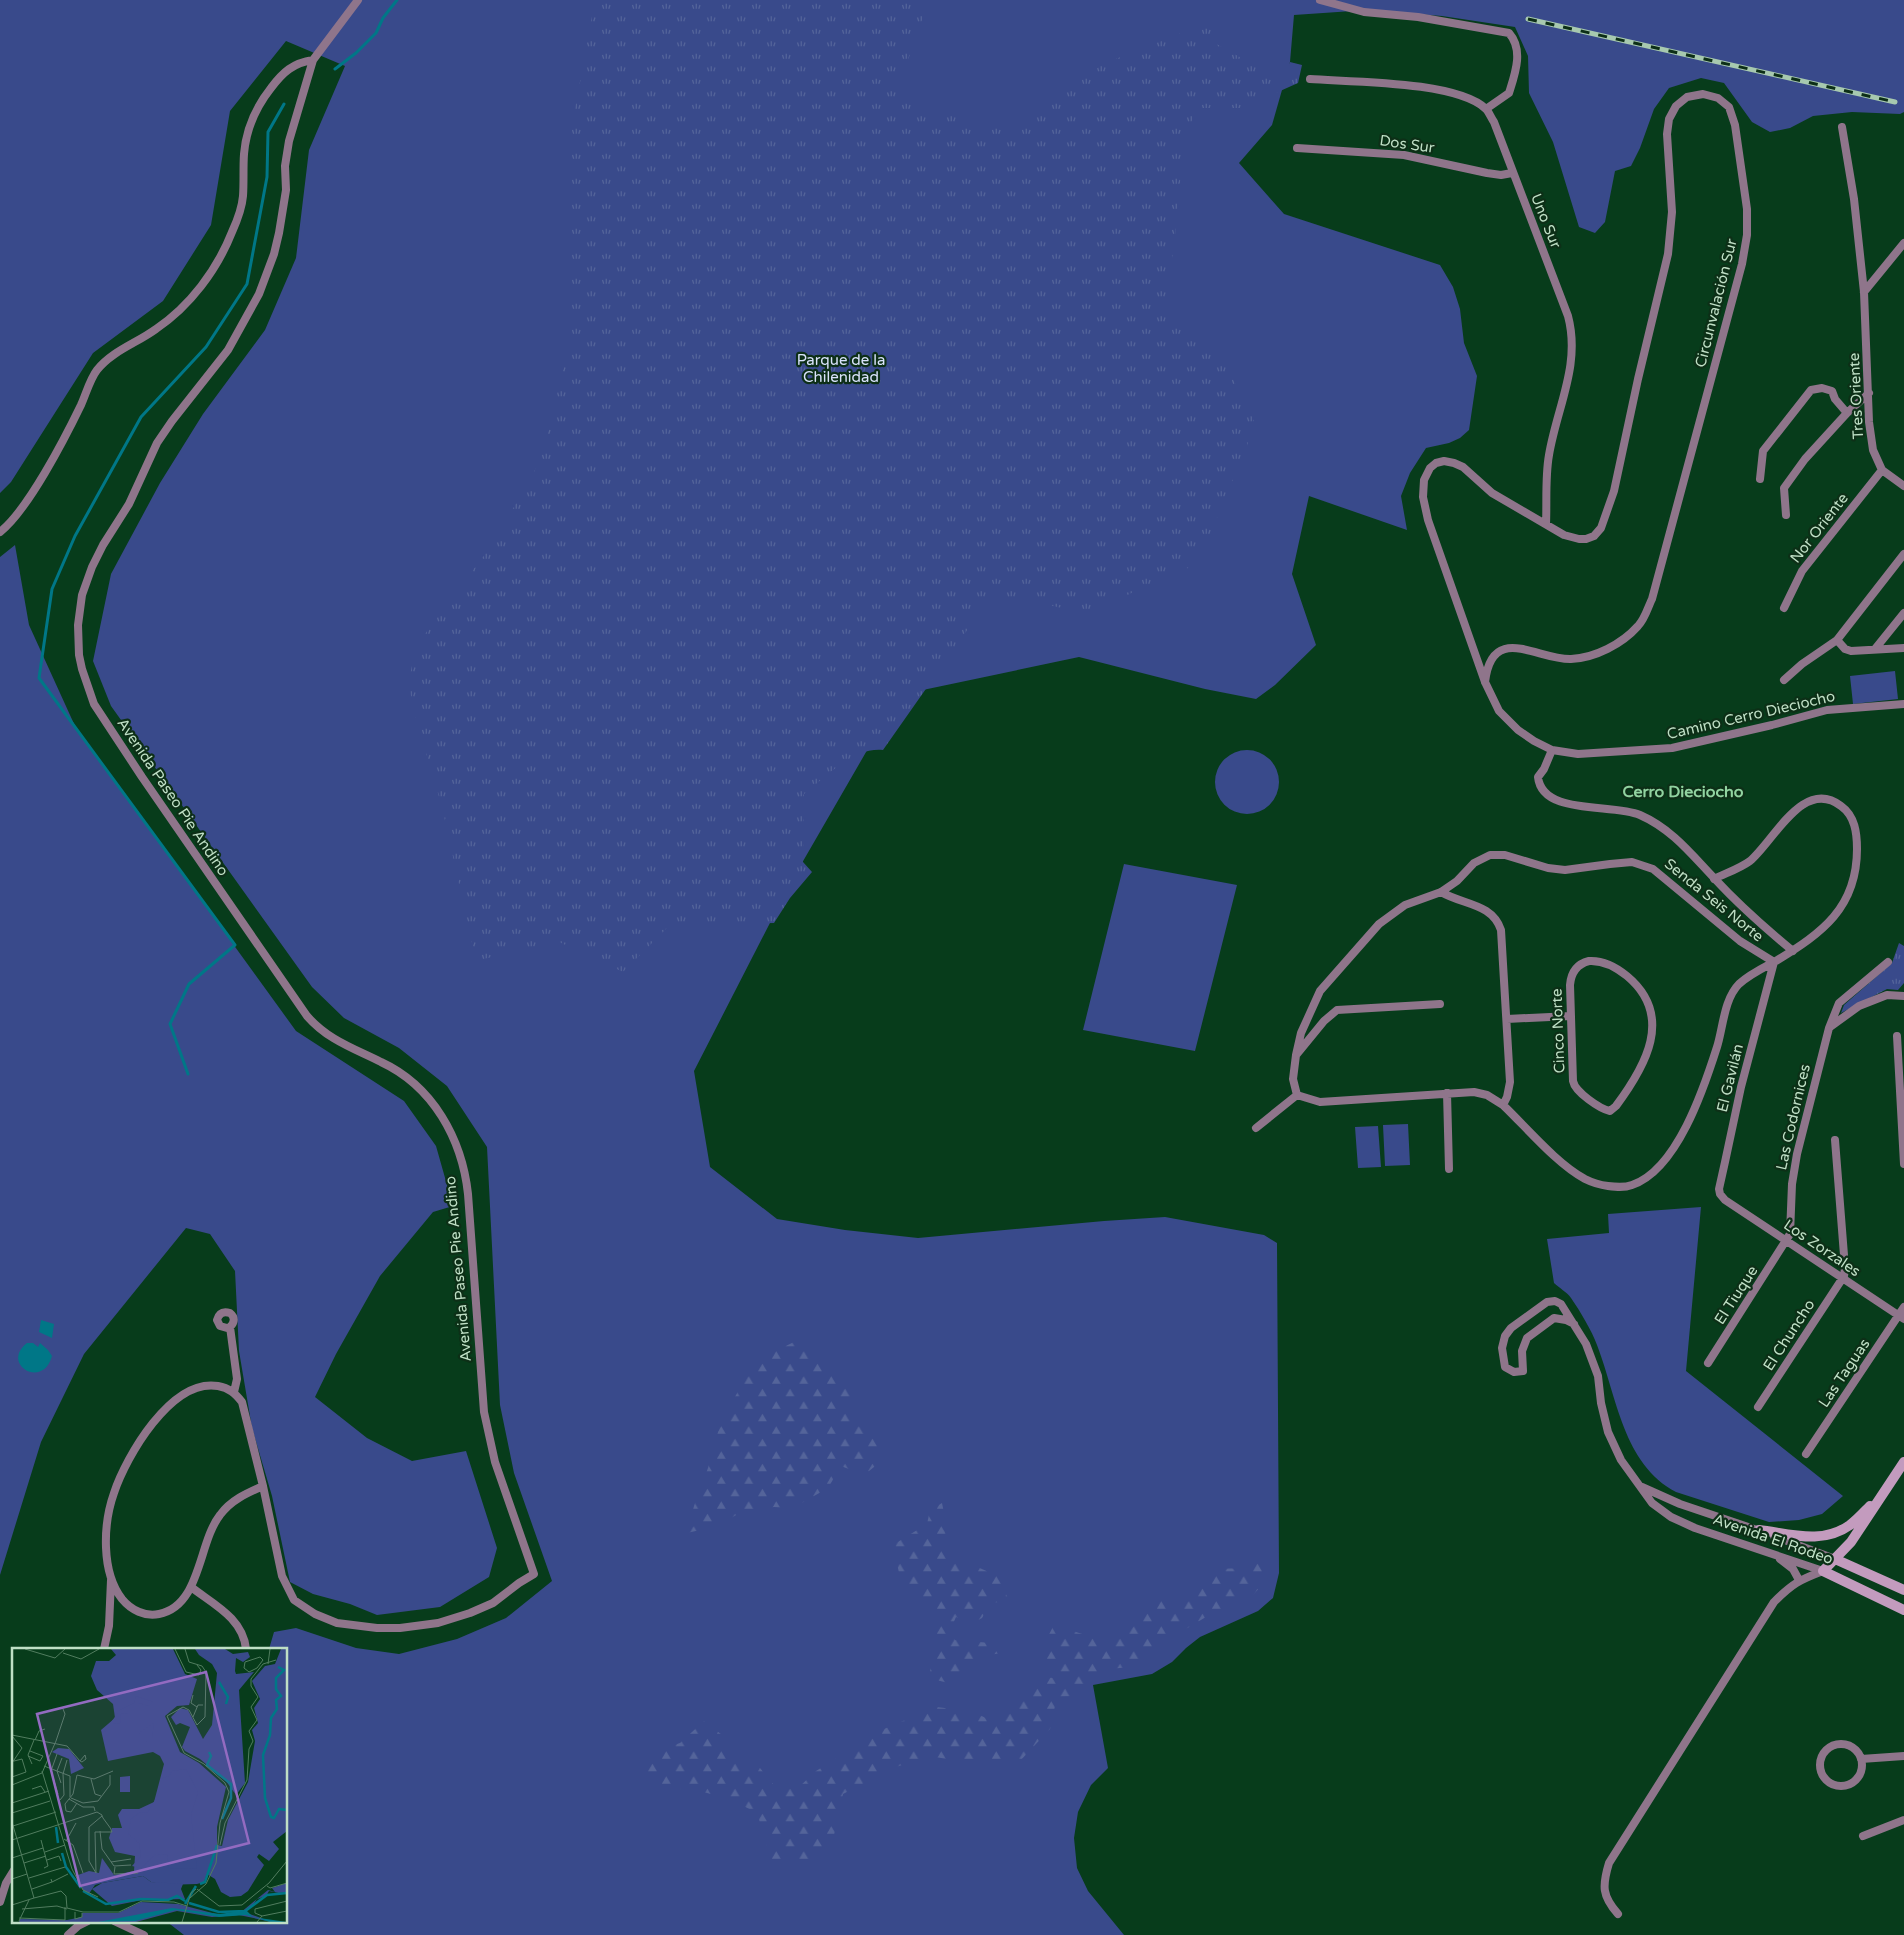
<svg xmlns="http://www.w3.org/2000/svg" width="1904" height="1935" font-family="'Varela Round',sans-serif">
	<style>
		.green { fill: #394a8b }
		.forest { fill: url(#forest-firs) }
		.park { fill: url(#park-tufts) }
		.water { fill: #007787 }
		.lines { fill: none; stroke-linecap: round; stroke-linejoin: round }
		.stream { stroke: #007787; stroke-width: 3 }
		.street { stroke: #8f758b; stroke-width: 8 }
		.secondary { stroke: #c39bbe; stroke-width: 10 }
		.rail-casing { stroke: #a7c9af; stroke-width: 5 }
		.rail { stroke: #0d2f17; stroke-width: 3; stroke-dasharray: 9; stroke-linecap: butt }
		.labels { text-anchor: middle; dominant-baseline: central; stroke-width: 4.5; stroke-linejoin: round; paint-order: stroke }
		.street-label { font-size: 15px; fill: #bfdfc5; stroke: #0d2f17 }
		.park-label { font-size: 15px; fill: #dae3fc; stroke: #0d2f17 }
		.neighbourhood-label { font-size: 16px; font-weight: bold; fill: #91d3a0; stroke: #0d2f17 }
		.inset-river { fill: none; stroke: #007787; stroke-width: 2.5 }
		.inset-road { fill: none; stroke: #517d5f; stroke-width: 1 }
		.view { fill: #936bc1; fill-opacity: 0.15; stroke: #936bc1; stroke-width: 2.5 }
		.inset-edge { fill: none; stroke: #bfdfc5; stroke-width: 2.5 }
	</style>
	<defs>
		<pattern id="forest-firs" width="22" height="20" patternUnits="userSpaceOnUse" patternTransform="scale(1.25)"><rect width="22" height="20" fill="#394a8b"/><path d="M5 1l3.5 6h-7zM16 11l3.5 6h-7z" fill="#54649a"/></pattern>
		<pattern id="park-tufts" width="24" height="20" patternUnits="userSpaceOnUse" patternTransform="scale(1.25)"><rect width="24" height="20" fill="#394a8b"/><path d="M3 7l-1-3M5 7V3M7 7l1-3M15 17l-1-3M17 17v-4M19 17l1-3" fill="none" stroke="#54649a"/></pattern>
	</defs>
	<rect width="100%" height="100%" fill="#073c1b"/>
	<path class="green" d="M 0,0 L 1904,0 L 1904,112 L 1900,114 L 1852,112 L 1813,116 L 1790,128 L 1770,132 L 1752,122 L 1724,83 L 1701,78 L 1669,88 L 1654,109 L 1640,148 L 1631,166 L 1615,171 L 1605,222 L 1595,233 L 1579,227 L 1553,142 L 1529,93 L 1528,56 L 1515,27 L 1442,16 L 1367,10 L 1294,15 L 1290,62 L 1272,125 L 1239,163 L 1284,214 L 1440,265 L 1453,287 L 1460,309 L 1464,343 L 1477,376 L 1469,430 L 1460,438 L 1449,443 L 1426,448 L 1410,473 L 1401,496 L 1407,530 L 1309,496 L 1292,574 L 1316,645 L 1275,685 L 1256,699 L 1205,689 L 1079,657 L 899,695 L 791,882 L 694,1071 L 710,1167 L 777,1219 L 845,1230 L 918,1238 L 1104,1221 L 1165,1217 L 1264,1235 L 1277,1243 L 1279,1573 L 1273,1598 L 1258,1611 L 1200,1637 L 1186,1648 L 1172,1662 L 1152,1674 L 1093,1685 L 1108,1768 L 1091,1785 L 1078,1812 L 1074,1838 L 1077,1868 L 1088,1891 L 1124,1935 L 184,1935 L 166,1921 L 286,1921 L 286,1649 L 269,1649 L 274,1632 L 296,1628 L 356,1648 L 399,1654 L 457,1639 L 506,1618 L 552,1581 L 514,1473 L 500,1405 L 487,1147 L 447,1086 L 399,1048 L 344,1018 L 312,987 L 111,706 L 93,661 L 111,574 L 160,483 L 203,414 L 265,330 L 296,258 L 309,150 L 345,66 L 286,41 L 230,111 L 211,225 L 163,301 L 93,353 L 11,482 L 0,493 Z
		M 15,545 L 29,625 L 75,726 L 296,1031 L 404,1101 L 436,1146 L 453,1206 L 433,1212 L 380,1276 L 336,1354 L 315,1397 L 367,1438 L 412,1461 L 466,1451 L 497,1548 L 489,1577 L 440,1607 L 377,1615 L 350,1604 L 313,1594 L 290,1582 L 272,1496 L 252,1428 L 239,1351 L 235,1271 L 210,1234 L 186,1228 L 84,1354 L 41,1442 L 0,1575 L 0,557 Z
		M 1895,671 L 1898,699 L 1853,704 L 1850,676 Z
		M1215 782a32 32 0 1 1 64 0a32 32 0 1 1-64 0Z
		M 1124,864 L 1237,885 L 1195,1051 L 1083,1030 Z
		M 1408,1124 L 1410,1165 L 1385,1166 L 1383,1125 Z
		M 1378,1126 L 1381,1167 L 1358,1168 L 1355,1127 Z
		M 1701,1207 L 1686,1371 L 1843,1496 L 1822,1514 L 1799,1520 L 1769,1522 L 1676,1492 C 1623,1464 1617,1397 1597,1345 C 1592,1331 1580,1311 1571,1298 C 1567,1292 1559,1288 1554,1283 L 1547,1239 L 1609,1233 L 1608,1214 Z"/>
	<path class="forest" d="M 794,1342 L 815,1351 L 838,1373 L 853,1400 L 851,1417 L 856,1425 L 874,1433 L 884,1450 L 879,1463 L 864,1475 L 841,1466 L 828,1488 L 793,1508 L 774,1507 L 745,1510 L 717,1526 L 687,1533 L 694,1506 L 708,1468 L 721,1421 L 747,1376 L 765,1356 Z
		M 942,1503 L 946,1523 L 945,1544 C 961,1561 977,1567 998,1576 L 1010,1603 L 991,1602 L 982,1618 L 971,1624 L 956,1617 L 951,1628 L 955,1640 L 991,1643 L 1006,1652 L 974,1658 L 948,1683 L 929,1678 L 939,1621 L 924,1603 L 900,1584 C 900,1567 893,1558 896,1543 L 927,1524 L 930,1510 Z
		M 1262,1558 L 1266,1581 L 1250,1598 L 1216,1611 L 1179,1633 L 1156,1654 L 1130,1667 L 1099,1670 L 1081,1688 L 1080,1696 L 1057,1697 L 1050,1729 L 1019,1762 L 969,1763 L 930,1756 L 893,1768 L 843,1794 L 831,1849 L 810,1869 L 792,1861 L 771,1859 L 757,1813 L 732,1800 L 700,1791 L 659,1787 L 642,1767 L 649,1753 L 680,1743 L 704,1721 L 726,1738 L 731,1754 L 760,1768 L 778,1790 L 799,1787 L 816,1771 L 884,1729 L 936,1707 L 971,1711 L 988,1719 L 1018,1708 L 1023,1691 L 1037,1677 L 1055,1678 L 1035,1661 L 1054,1625 L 1098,1639 L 1129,1632 L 1156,1599 L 1181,1601 L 1213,1569 L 1249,1568 Z"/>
	<path class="park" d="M 595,0 L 929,0 L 894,100 L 993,127 L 1026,121 L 1103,64 L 1214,20 L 1211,41 L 1281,80 L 1290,62 L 1302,65 L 1298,83 L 1242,108 L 1196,108 L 1183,148 L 1175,239 L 1166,297 L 1176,321 L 1223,359 L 1254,421 L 1244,457 L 1220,506 L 1217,518 L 1206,543 L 1188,568 L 1148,585 L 1088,614 L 1027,600 L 989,599 L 883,750 C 853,747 826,777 804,794 L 803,862 L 812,872 L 790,898 L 774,923 L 669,926 L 623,972 L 557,941 L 476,961 L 442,807 L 412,705 L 409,680 L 416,646 L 494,542 L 540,461 L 569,347 L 572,125 Z
		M 1899,943 L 1904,946 L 1904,983 L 1898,990 L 1887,989 L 1841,1013 L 1844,1005 L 1892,963 Z"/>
	<path class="water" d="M 41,1320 L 54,1324 L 52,1338 L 39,1332 Z
		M 27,1343 L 33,1343 L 38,1347 L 40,1343 L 48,1350 L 52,1356 C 43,1390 0,1364 27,1343 Z"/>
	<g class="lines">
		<path class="stream" d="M 335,69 L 356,53 L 376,33 L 383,18 L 397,0
			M 188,1074 L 170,1024 L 189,984 L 235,945 L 39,678 L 52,589 L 75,536 L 141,417 L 206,347 L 247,284 L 267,177 L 268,132 L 284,104"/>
		<path class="street" d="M 1320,0 L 1364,12 L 1418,17 L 1509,33 C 1524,50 1515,74 1509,93 L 1486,109
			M 1310,79 C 1351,82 1457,81 1486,109 C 1489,112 1491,118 1494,122 L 1568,316 C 1581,365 1557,407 1549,455 C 1545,477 1547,501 1546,524
			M 1842,127 L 1854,199 L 1864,292 L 1869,422 L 1873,450 L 1882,470 L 1904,486
			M 1297,148 L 1404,155 L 1487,173 L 1501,175 L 1512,173
			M 1864,292 L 1904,243
			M 1760,479 L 1763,451 L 1811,390 L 1822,388 L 1832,391 L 1835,399 L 1847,413
			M 1786,515 L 1784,488 L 1805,459 L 1847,413 L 1869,393
			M 0,532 C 28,510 65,438 81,405 C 86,394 90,379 97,370 C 112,351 137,343 156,329 C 190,306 217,270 232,232 C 237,221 242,208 243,196 C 244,182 243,168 244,154 C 246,130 256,107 271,88 C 283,72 293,63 313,60
			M 1784,608 L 1802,571 L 1882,470
			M 1837,640 L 1845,649 L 1851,651 L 1904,648
			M 1875,649 L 1904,613
			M 1784,680 L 1802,664 L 1837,640 L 1904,554
			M 1485,682 C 1492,622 1537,660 1571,659 C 1595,658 1622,644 1638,626 C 1645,619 1648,607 1652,599 L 1742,264 L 1747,235 L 1747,209 L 1735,125 L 1729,107 L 1718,98 L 1703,94 L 1687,97 L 1676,106 L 1669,119 L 1667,134 L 1672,212 L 1668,254 L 1638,379 L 1614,491 L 1601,528 L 1594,536 L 1586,539 L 1579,539 L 1564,535 L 1492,493 L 1463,467 L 1454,463 L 1444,461 L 1436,463 L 1430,468 L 1424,480 L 1423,497 L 1428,520 L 1485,682 L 1499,711 L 1518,730 L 1534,741 L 1552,750 L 1578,754 L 1672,748 L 1772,725 L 1827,710 L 1904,704
			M 1552,750 L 1544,769 L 1538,777 C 1542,816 1613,803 1640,815 C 1672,829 1692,855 1715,879 C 1739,905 1765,928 1793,951
			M 1441,892 C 1463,905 1492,903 1501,930 L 1510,1082 L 1507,1097 L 1503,1105
			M 1589,961 C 1604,960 1616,967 1627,976 C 1675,1016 1645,1067 1616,1106 L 1610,1111 C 1600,1109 1575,1092 1573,1081 L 1570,985 C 1571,973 1577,964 1589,961 Z
			M 1774,962 L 1741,1087 L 1725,1162 L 1719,1189 L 1720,1194 L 1725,1200 L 1904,1319
			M 1507,1019 L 1571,1016
			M 1830,1027 L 1859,1006 L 1887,995 L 1904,996
			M 1897,1036 L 1904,1164
			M 1297,1054 L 1324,1021 L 1337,1010 L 1440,1004
			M 1447,1093 L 1449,1169
			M 1297,1095 L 1320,1102 L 1474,1092 L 1487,1095 L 1503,1105 C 1527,1128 1557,1164 1585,1179 C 1593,1183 1600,1185 1608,1186 C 1616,1187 1624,1188 1632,1185 C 1677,1170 1704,1088 1717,1047 C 1723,1028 1724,999 1739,984 C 1750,974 1763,968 1776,961 C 1822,933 1857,908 1857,849 C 1857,833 1855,816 1841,806 C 1803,777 1774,841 1750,861 C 1739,869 1726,873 1714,879
			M 1297,1095 L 1293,1079 L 1296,1055 L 1301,1033 L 1320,991 L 1379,924 L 1405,905 L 1441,892 L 1457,881 L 1474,863 L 1490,855 L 1505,855 L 1548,868 L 1565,870 L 1610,864 L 1632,862 L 1653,869 L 1740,941 L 1774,962
			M 1256,1128 L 1297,1095
			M 1574,1324 L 1566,1320 L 1554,1318 L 1527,1338 L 1522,1351 L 1523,1371 L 1514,1372 L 1505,1367 L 1502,1348 L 1505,1336 L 1511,1328 L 1547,1302 L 1555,1301 L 1561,1304 L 1586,1344 L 1598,1376 L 1601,1403 L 1608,1432 L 1621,1460 L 1652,1503 L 1671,1517 L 1695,1528 L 1823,1571
			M 230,1327 L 227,1328 L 220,1326 L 217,1320 C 219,1313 223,1311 230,1313 C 235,1317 235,1322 230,1327 L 237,1379 L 234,1392
			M 1708,1363 L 1790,1234 L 1792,1184 L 1797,1154 L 1829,1028 L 1839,1003 L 1888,962
			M 1758,1407 L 1844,1276 L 1845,1268 L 1835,1140
			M 1806,1454 L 1904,1307
			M 263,1486 C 247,1493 231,1500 220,1515 C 198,1543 201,1606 159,1614 C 145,1617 131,1610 122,1599 C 101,1572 103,1524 114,1493 C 126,1457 171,1378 218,1386 C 229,1388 235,1393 242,1402 L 263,1486 L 282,1576 L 294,1600 L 315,1614 L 337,1623 L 377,1628 L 400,1628 L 438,1623 L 470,1613 L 493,1603 L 519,1583 L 534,1574 L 495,1462 L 484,1412 L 468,1194 C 462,1139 433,1086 381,1062 C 353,1048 328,1040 307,1016 L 142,777 L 94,704 L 82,669 L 79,655 L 78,625 L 82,595 L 92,567 L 103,545 L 129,504 L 157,443 L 172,421 L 228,350 L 259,294 L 274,254 L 279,233 L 286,190 L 285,166 L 289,141 L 313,60 L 358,0
			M 1642,1487 L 1680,1504 L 1763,1532
			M 1774,1536 L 1835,1559
			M 1780,1559 L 1793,1569 L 1799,1580
			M 191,1587 C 213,1604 243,1618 246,1649
			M 104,1649 L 109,1626 L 111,1580
			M1820 1765a21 21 0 1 1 42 0a21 21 0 1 1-42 0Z
			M 1861,1759 L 1904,1756
			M 1863,1836 L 1904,1820
			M 0,1902 L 6,1883 L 14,1870
			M 1618,1914 C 1602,1896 1602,1886 1609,1863 L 1774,1602 C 1792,1584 1799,1580 1823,1571
			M 114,1921 L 144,1935
			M 68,1935 L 78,1926 L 88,1921"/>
		<path class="secondary" d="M 1904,1462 L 1851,1542 L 1823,1571 L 1904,1610
			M 1759,1530 C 1791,1534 1822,1545 1850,1525 C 1858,1519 1864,1512 1870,1506
			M 1835,1559 L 1904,1590"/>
		<g class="rail-casing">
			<path id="rail" d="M 1528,19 L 1895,102"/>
		</g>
		<use href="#rail" class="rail"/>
	</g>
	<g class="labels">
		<g class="street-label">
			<text transform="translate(1407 144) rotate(8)">Dos Sur</text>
			<text transform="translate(1546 221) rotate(68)">Uno Sur</text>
			<text transform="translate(1716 303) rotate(-76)">Circunvalación Sur</text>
			<text transform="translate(1856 396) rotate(-93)">Tres Oriente</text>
			<text transform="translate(1819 528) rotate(-52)">Nor Oriente</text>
			<text transform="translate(1751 715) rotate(-13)">Camino Cerro Dieciocho</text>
			<text transform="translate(173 797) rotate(56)">Avenida Paseo Pie Andino</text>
			<text transform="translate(1714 900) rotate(39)">Senda Seis Norte</text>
			<text transform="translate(1558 1031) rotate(-92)">Cinco Norte</text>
			<text transform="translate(1730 1078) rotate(-76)">El Gavilán</text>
			<text transform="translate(1793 1117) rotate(-77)">Las Codornices</text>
			<text transform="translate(1822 1248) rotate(34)">Los Zorzales</text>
			<text transform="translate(458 1269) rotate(-95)">Avenida Paseo Pie Andino</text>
			<text transform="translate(1736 1295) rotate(-57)">El Tiuque</text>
			<text transform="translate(1789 1335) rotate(-57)">El Chuncho</text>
			<text transform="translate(1844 1373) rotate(-56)">Las Taguas</text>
			<text transform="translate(1773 1539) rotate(19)">Avenida El Rodeo</text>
		</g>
		<g class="park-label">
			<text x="841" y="360">Parque de la<tspan x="841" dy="17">Chilenidad</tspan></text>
		</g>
		<g class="neighbourhood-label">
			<text x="1683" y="792">Cerro Dieciocho</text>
		</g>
	</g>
	<g transform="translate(12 1648)">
		<rect width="275" height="275" fill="#073c1b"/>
		<path d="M 99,1 L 161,1 L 173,26 L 185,31 L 177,57 L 165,58 L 153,68 L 168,104 L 187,115 L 214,139 L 205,179 L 205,197 L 210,198 L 216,172 L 236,134 L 243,93 L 240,82 L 246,75 L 242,60 L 248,51 L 240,33 L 253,18 L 263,16 L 269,1 L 275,1 L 275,183 L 261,194 L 267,201 L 257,213 L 247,206 L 245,209 L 252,217 L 236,243 L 229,248 L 218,249 L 209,244 L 203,231 L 195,226 L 192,234 L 185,236 L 153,237 L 139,234 L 131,228 L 90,235 L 83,237 L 76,247 L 64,234 L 66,227 L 77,223 L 87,225 L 90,210 L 102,227 L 122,223 L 123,208 L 103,204 L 97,190 L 100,180 L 110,180 L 106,167 L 110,161 L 127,161 L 142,154 L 152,116 L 148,108 L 141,104 L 96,113 L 89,82 L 103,70 L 101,56 L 85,42 L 79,28 L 84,13 L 97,13 L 104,7 ZM 183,1 L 213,1 L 221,6 L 236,4 L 238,9 L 231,14 L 224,10 L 223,23 L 224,26 L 242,24 L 227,42 L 233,135 L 224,147 L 214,133 L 188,111 L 173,103 L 170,99 L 178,79 L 168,75 L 164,77 L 159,69 L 168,60 L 176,62 L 191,91 L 200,77 L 205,25 L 200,16 L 187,7 ZM 46,100 L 57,101 L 72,120 L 59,126 L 57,111 L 40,104 ZM 118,128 L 118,144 L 108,144 L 108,129 Z" fill="#394a8b"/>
		<path d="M 124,48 L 141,54 L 137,58 L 127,55 L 116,65 L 109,66 L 108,75 L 101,76 L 91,85 L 108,62 L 122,55 ZM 142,75 L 140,90 L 135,94 L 127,85 ZM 131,228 L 139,234 L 171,236 L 169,241 L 173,251 L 130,252 L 100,258 L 80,241 L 90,235 Z" fill="#394a8b"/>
		<path d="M 174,121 L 186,144 L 179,167 L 185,221 L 157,220 L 155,206 L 143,207 L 129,220 L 120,218 L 129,208 L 127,195 L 116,186 L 119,171 L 127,165 L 136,164 L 148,143 L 148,131 L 157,128 L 160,123 ZM 275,235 L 275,244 L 267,245 L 257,243 L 254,248 L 245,251 L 241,257 L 232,264 L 260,274 L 227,267 L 200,269 L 165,263 L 124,274 L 7,274 L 8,271 L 55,272 L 70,269 L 70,265 L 106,265 L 129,254 L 166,256 L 208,267 L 228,265 L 256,242 L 263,244 L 260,240 Z" fill="#394a8b"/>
		<path d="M 160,260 L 208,266 L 234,262 L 241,269 L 275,274 L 258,274 L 234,267 L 207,269 L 164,262 L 123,273 L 86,274 Z" fill="#007787"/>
		<path class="inset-river" d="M 266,19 L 272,22 L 264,30 L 264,41 L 269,48 L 264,52 L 265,61 L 259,70 L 258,87 L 251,107 L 253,150 L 259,169 L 262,170 L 267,161 L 275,162M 207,34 L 216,49 L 214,56M 197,104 L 199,108 L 195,117 L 219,136 L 219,150 L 210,171M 44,179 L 46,195M 50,205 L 54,219 L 69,240M 188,236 L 193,234 L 205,197M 71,243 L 94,256 L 129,251 L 156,252 L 165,248 L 173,253M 177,255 L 207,264 L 233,263M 173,256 L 184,238M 232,264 L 255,247 L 275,245"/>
		<path class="inset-road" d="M 13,1 L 43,10 L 53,1M 163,1 L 174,24 L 187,27 L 189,22 L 185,17M 173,1 L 177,14 L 190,18 L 194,24 L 193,69 L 185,77 L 177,62 L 171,59 L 155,68 L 172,105 L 192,116 L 213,135 L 217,144 L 208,175 L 204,215 L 194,236 L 178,250M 51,5 L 69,11 L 87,1M 248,9 L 251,12 L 245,20 L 237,24 L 232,20 L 233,14 ZM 256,16 L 258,1M 181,47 L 179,55 L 185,59M 181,69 L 186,57 L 191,57M 0,87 L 55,98 L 68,113M 0,88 L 10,100 L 0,115M 23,92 L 27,83 L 33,81M 45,106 L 39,123 L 46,146M 73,107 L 74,111 L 70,114 L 68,113 ZM 16,108 L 28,113 L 31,108 L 18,103M 20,116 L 16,107 L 22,92M 32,118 L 58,128 L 58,149M 30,123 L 60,221 L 71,242M 0,129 L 14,124 L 10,111 L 2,113M 79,131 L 83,146 L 89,148M 49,135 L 45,123 L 50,110M 0,137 L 30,125 L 44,93 L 53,66 L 51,61M 20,141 L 29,138 L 33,144M 59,150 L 71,155 L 86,153 L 98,137 L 98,127M 57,151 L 71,159 L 82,159 L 83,163M 48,152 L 52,147 L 51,126 L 55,112M 0,155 L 37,143M 65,155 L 59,164 L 54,163 L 53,156 L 61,146 L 65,127 L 82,131 L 101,123M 0,165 L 38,153M 0,174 L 22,250 L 0,257M 1,178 L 44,164M 88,183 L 90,201 L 102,218 L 119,217M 52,191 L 61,197 L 71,225M 0,192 L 85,164 L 90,167 L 90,168 L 91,170 L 99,181 L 99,182 L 100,184 L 83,184 L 84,225 L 77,213 L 77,179 L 90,168M 29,192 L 36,218 L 32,220M 54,193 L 64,175M 208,197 L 213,175 L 235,132 L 237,101 L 241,93 L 237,83 L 245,72 L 239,59 L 246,49 L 239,38 L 239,31 L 251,16 L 264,12M 33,204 L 53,197M 0,210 L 31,200M 35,212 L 47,208 L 49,213M 99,214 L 119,211M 12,215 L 34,208M 103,219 L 102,226 L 126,225M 17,230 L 53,219M 0,231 L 15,226M 40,234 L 56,226M 255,238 L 258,240 L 275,235M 20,241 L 40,234 L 39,231M 185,241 L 207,258 L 230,257 L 257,235 L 275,213M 71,242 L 86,249M 22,250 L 49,243 L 54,248 L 55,260 L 71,264 L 107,264 L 130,253 L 162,254 L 175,258M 10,261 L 45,258 L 55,261M 63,264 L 63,271 L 70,269 L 70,265M 250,268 L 243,265 L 243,261 L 275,253M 7,270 L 53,272 L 53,259M 7,273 L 17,252M 170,274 L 179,245 L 184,241M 245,274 L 250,268 L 275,263"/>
		<path class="view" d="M 194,24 L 237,195 L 68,238 L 25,66 Z"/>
		<rect width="275" height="275" class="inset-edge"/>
	</g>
</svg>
